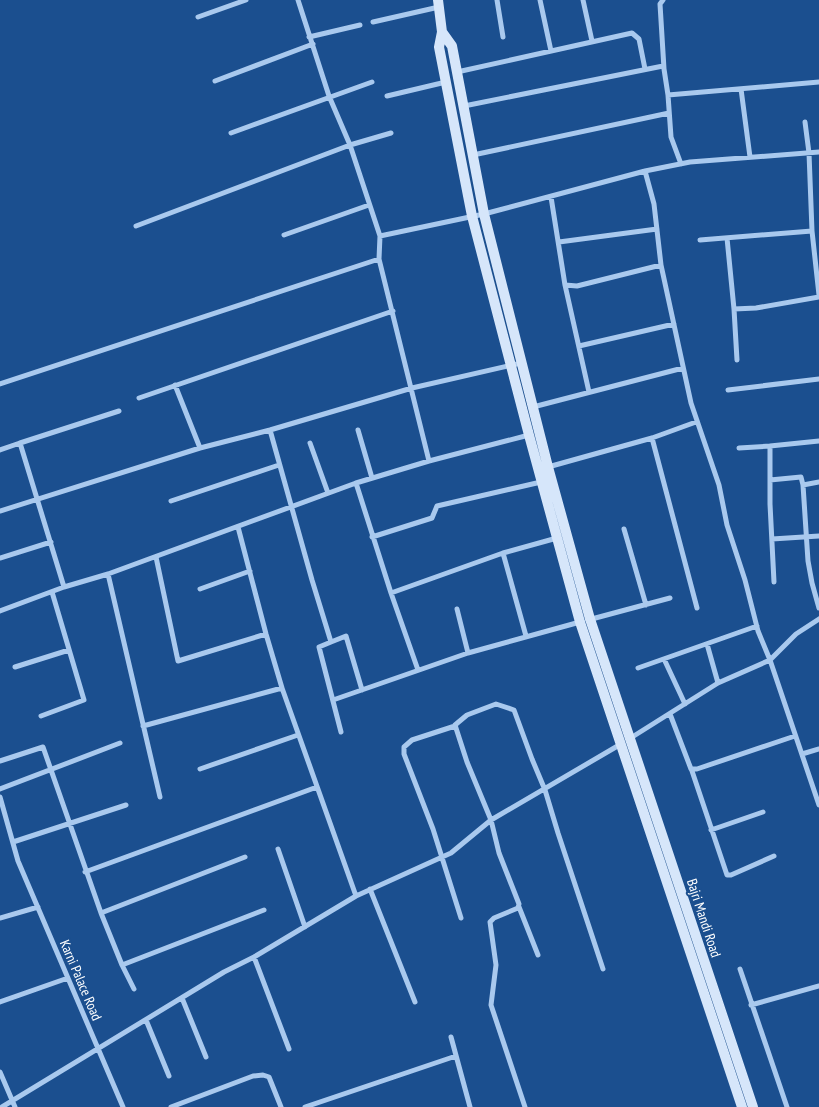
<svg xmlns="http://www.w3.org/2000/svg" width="819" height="1107" font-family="'PT Sans Narrow',sans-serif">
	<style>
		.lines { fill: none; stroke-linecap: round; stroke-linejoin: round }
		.street { stroke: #a9c9ee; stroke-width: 5 }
		.secondary { stroke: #d6e6fa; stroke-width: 10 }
		.labels { text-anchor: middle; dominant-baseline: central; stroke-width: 4; stroke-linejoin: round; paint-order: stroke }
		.street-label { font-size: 14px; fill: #fff; stroke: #1b4f8f }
	</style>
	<rect width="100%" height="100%" fill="#1b4f8f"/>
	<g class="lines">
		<path class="street" d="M 298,0 L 329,96 L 350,145 L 380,236 L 379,259 L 429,461
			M 497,0 L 503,37
			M 540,0 L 551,51
			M 583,0 L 592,41
			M 663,0 L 660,4 L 664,69 L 668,95 L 671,137 L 681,164
			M 198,17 L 246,0
			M 373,22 L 439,7
			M 309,37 L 360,25
			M 457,72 L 632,33 L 639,39 L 645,69
			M 215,81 L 313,44
			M 741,89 L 750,157
			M 668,95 L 819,82
			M 387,96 L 446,82
			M 464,106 L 663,66
			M 805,122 L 809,153 L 812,231 L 819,295
			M 231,133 L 372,82
			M 473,155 L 669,113
			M 645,171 L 654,204 L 661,265 L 691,403 L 719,485 L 727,525 L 745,580 L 758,631 L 770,660 L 819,805
			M 551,197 L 565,285 L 589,392
			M 136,226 L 350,145 L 391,133
			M 284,235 L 369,205
			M 380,236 L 484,214 L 645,171 L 690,162 L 819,152
			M 727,238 L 734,309 L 756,308 L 819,297
			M 700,240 L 812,231
			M 559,242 L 657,229
			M 565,285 L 577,286 L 661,265
			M 734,309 L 737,360
			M 579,346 L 674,324
			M 0,384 L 379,259
			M 175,385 L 200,448
			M 728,390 L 819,379
			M 139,398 L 393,311
			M 533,407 L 683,368
			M 270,430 L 312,580 L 331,642 L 319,647 L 341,732
			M 358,430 L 372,478
			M 652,438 L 697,608
			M 20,443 L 119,411
			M 310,443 L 328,493
			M 770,446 L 819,441
			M 739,448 L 770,446 L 770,504 L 774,582
			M 0,450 L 20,443 L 64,587
			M 548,467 L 652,438 L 696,422
			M 770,480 L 801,477 L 803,485 L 819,482
			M 356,483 L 391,593 L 418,670
			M 803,485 L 808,561 L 812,583 L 819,608
			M 171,501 L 279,465
			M 0,511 L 200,448 L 270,430 L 412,388 L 521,363
			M 238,527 L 266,634 L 282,688 L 356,896
			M 624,529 L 646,605
			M 372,537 L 432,518 L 437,506 L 541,482
			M 772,539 L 819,536
			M 503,553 L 526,636
			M 156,557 L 178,661 L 266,634
			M 0,558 L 51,542
			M 108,574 L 160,797
			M 200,589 L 250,571
			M 391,593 L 503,553 L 557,538
			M 457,609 L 468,653
			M 0,611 L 64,587 L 108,574 L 356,483 L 429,461 L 529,435
			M 588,620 L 670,598
			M 331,642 L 346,636 L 362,690
			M 707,644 L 718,683
			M 664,659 L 685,704
			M 15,667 L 69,650
			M 638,668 L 757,626
			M 333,700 L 468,653 L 580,622
			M 670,714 L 691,769 L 697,769 L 795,736
			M 41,716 L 84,700 L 52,592
			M 143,726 L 282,688
			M 455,726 L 412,740 L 404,747 L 404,754 L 433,829 L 461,918
			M 629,739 L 718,683 L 770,660 L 796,634 L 819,619
			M 802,754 L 819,749
			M 0,761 L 43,747 L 101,913 L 122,965 L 134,989
			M 691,768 L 727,875 L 731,875 L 774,856
			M 200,769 L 298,735
			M 0,789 L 120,743
			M 0,797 L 18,861 L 123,1107
			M 711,830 L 763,812
			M 13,842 L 126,805
			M 278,849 L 305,927
			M 85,872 L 317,787
			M 370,889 L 415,1002
			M 519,907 L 538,955
			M 101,913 L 245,857
			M 0,918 L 38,907
			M 254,957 L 289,1049
			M 122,965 L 264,910
			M 740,969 L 787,1107
			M 182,998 L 206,1057
			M 0,1002 L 68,978
			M 751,1005 L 819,986
			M 146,1020 L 169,1076
			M 451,1037 L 470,1107
			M 0,1072 L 15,1107
			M 2,1107 L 224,972 L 254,957 L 356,896 L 451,853 L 491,820 L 621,744
			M 171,1107 L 253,1076 L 263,1075 L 269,1077 L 281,1107
			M 305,1107 L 456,1056
			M 525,1107 L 491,1005 L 496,965 L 490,922 L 494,918 L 518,908 L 519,904 L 499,853 L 491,820 L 467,762 L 455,725 L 467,715 L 496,704 L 514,710 L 532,759 L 545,790 L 558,833 L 603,969"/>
		<path class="secondary" d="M 438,0 L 442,32 L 439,47 L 472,216 L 529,435 L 580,622 L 742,1107
			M 442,32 L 452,46 L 484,214 L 548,467 L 590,619 L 753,1107"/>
	</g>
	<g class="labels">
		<g class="street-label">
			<text transform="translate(704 918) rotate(72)">Bajri Mandi Road</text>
			<text transform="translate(81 980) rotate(67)">Karni Palace Road</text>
		</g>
	</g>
</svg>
